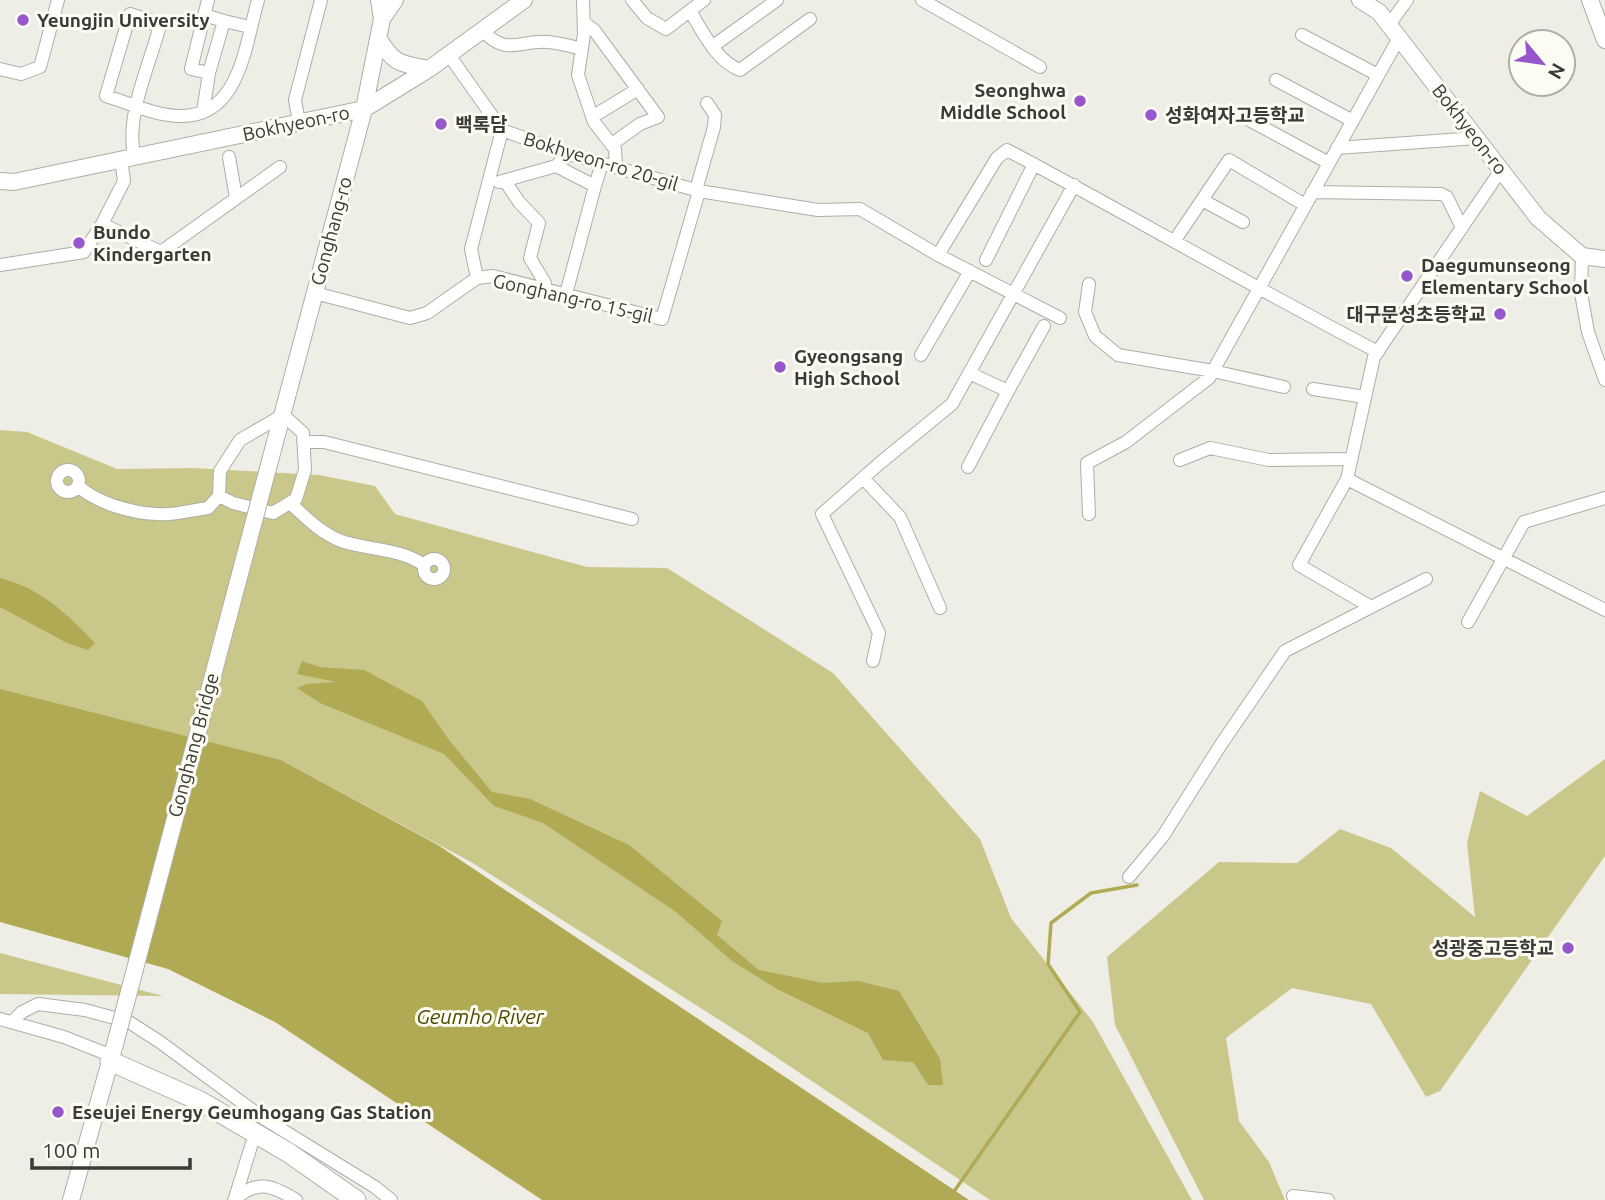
<svg xmlns="http://www.w3.org/2000/svg" width="1605" height="1200" font-family="Ubuntu,'Noto Sans KR',sans-serif">
	<style>
		.green { fill: #cac78b }
		.water { fill: #b0aa54 }
		.lines { fill: none; stroke-linecap: round; stroke-linejoin: round }
		.stream { stroke: #b0aa54; stroke-width: 3.5 }
		.minor-casing { stroke: #aeaea6; stroke-width: 14 }
		.major-casing { stroke: #aeaea6; stroke-width: 18 }
		.highway-casing { stroke: #aeaea6; stroke-width: 21 }
		.minor { stroke: #fff; stroke-width: 12 }
		.major { stroke: #fff; stroke-width: 16 }
		.highway { stroke: #fff; stroke-width: 19 }
		.major-bridge-casing { stroke: #aeaea6; stroke-width: 18; stroke-linecap: butt }
		.major-bridge { stroke: #fff; stroke-width: 16 }
		.poi-dot { fill: #9756cc; stroke: #fcfcf3; stroke-width: 2.5 }
		.labels { text-anchor: middle; dominant-baseline: central; stroke-width: 6; stroke-linejoin: round; paint-order: stroke }
		.poi-label { font-size: 19px; font-weight: bold; fill: #3b3a37; stroke: #fcfcf3; text-anchor: start }
		.street-label { font-size: 19px; fill: #3b3a37; stroke: #fcfcf3 }
		.water-label { font-size: 21px; font-style: italic; fill: #4c4801; stroke: #fcfcf3 }
	</style>
	<rect width="100%" height="100%" fill="#efeee6"/>
	<path class="green" d="M 0,430 L 27,432 L 117,469 L 193,468 L 319,475 L 375,486 L 395,514 L 587,567 L 667,568 L 833,673 L 980,839 L 1011,918 L 1093,1022 L 1192,1200 L 990,1200 L 743,1035 L 471,862 L 281,760 L 136,732 L 0,699 Z
		M 1605,759 L 1605,856 L 1440,1091 L 1426,1097 L 1371,1004 L 1292,988 L 1226,1038 L 1239,1121 L 1269,1162 L 1285,1200 L 1204,1200 L 1115,1025 L 1107,957 L 1219,862 L 1297,863 L 1340,829 L 1391,848 L 1475,917 L 1467,843 L 1480,791 L 1527,816 Z
		M 0,953 L 163,996 L 0,994 Z"/>
	<path class="water" d="M 0,578 C 42,589 66,613 95,643 L 88,650 L 67,643 L 0,607 Z
		M 302,661 L 320,667 L 364,670 L 422,701 L 449,740 L 492,792 L 530,799 L 629,845 L 722,921 L 717,935 L 759,970 L 823,983 L 858,981 L 899,991 L 940,1059 L 943,1085 L 928,1085 L 913,1062 L 883,1060 L 868,1033 L 777,989 L 732,961 L 676,912 L 543,823 L 494,806 L 444,754 L 320,703 L 297,688 L 307,684 L 336,682 L 297,674 Z
		M 0,689 L 281,760 L 438,845 L 969,1200 L 542,1200 L 275,1022 L 168,969 L 0,922 Z"/>
	<g class="lines">
		<path class="stream" d="M 948,1200 L 1080,1012 L 1048,964 L 1051,923 L 1091,893 L 1137,885"/>
		<g class="minor-casing">
			<path id="minor" d="M 583,0 L 584,34 L 578,75 L 594,122 L 615,149 L 616,167
				M 632,0 L 647,18 L 666,29 L 704,0
				M 922,0 L 1040,67
				M 690,11 C 703,32 716,61 740,70 L 810,19
				M 204,15 L 224,21 L 209,73 L 191,69 L 208,0
				M 224,21 L 250,27
				M 584,23 L 594,30 L 658,117 L 640,124 L 612,144
				M 1389,25 L 1407,0
				M 482,30 C 507,57 518,40 548,42 C 559,43 571,46 582,49
				M 1302,35 L 1378,75
				M 713,46 L 777,0
				M 449,55 L 502,130 L 569,154 L 699,191 L 818,210 L 860,209 L 938,255 L 997,158 L 1007,150 C 1131,216 1253,287 1378,352
				M 0,69 L 21,74 L 40,67 L 58,0
				M 1276,80 L 1353,121
				M 203,112 L 209,73
				M 592,117 L 638,89
				M 1251,121 L 1329,163
				M 299,122 L 295,100 L 321,0
				M 1337,148 L 1477,138
				M 134,156 C 126,115 148,69 159,29 L 151,21 L 130,14 L 106,96 C 129,103 154,115 178,116 C 240,119 245,45 258,0
				M 229,157 L 236,198
				M 121,159 L 124,181 L 102,224 L 161,252 L 280,167
				M 556,166 L 595,186 L 602,163
				M 505,181 L 519,202 L 539,223 L 530,258 L 545,283 L 543,290
				M 499,182 L 556,166 L 569,154
				M 696,190 L 714,127 L 715,115 L 707,103
				M 1312,192 L 1441,194 L 1447,197 L 1462,228
				M 1202,200 L 1243,222
				M 1175,240 L 1229,160 L 1305,205
				M 938,255 L 1060,318
				M 1582,256 L 1581,293 L 1588,332 L 1605,380
				M 986,260 L 1034,164
				M 0,265 L 84,252 L 102,224
				M 477,278 L 471,249 L 502,130
				M 1089,284 L 1085,312 L 1095,336 L 1118,355 L 1213,371 L 1284,387
				M 315,293 L 410,318 L 427,313 L 477,278 L 493,276 L 662,319 L 699,191
				M 566,294 L 595,186
				M 921,355 L 970,271
				M 969,373 L 1008,391 L 1044,326
				M 1313,389 L 1365,397
				M 283,415 L 303,433 L 305,470 L 296,499 L 273,513 L 233,503 L 219,496 L 220,471 L 240,440 Z
				M 303,442 L 324,442 L 632,519
				M 1180,460 L 1210,448 L 1269,460 L 1351,459
				M 968,467 L 1008,391
				M57 481a11 11 0 1 1 22 0a11 11 0 1 1-22 0Z
				M 863,478 L 900,517 L 940,608
				M 1347,479 L 1605,610
				M 78,486 C 97,503 131,513 157,514 C 173,516 192,510 208,508 L 219,496
				M 290,503 C 306,518 323,535 344,542 C 371,550 401,549 424,565
				M 1089,514 L 1087,463 L 1126,442 L 1209,378 L 1399,38
				M424 569a10 10 0 1 1 20 0a10 10 0 1 1-20 0Z
				M 1371,607 L 1299,565 L 1347,479 L 1374,357 L 1501,170
				M 1468,622 L 1524,522 L 1605,498
				M 873,661 L 879,633 L 822,514 L 880,463 L 952,404 L 1074,185
				M 1129,877 L 1163,836 L 1220,746 L 1285,651 L 1426,579
				M 0,1019 L 64,1037 L 112,1056
				M 13,1021 L 22,1012 L 38,1004 L 85,1010 L 129,1022 L 160,1042 L 263,1118 L 375,1187 L 391,1200
				M 1293,1196 L 1328,1200
				M 235,1198 L 252,1143
				M 234,1200 C 257,1179 272,1185 296,1200"/>
		</g>
		<g class="major-casing">
			<path id="major" d="M 1360,0 L 1379,12 L 1538,218 L 1582,256 L 1605,259
				M 1590,0 L 1605,40
				M 382,19 L 395,0
				M 378,38 C 395,65 399,63 429,69
				M 0,181 L 14,182 L 364,109 L 429,69 L 524,0
				M 275,442 L 364,109 L 382,19 L 379,0
				M 71,1200 L 113,1051"/>
		</g>
		<g class="highway-casing">
			<path id="highway" d="M 110,1061 L 200,1101 L 289,1153 L 356,1200"/>
		</g>
		<use href="#minor" class="minor"/>
		<use href="#major" class="major"/>
		<use href="#highway" class="highway"/>
		<g class="major-bridge-casing">
			<path id="major-bridge" d="M 114,1048 L 275,442"/>
		</g>
		<use href="#major-bridge" class="major-bridge"/>
	</g>
	<g class="poi-dot">
		<circle cx="23" cy="20" r="7"/>
		<circle cx="1080" cy="101" r="7"/>
		<circle cx="1151" cy="115" r="7"/>
		<circle cx="441" cy="124" r="7"/>
		<circle cx="79" cy="243" r="7"/>
		<circle cx="1407" cy="276" r="7"/>
		<circle cx="1500" cy="314" r="7"/>
		<circle cx="780" cy="367" r="7"/>
		<circle cx="1568" cy="948" r="7"/>
		<circle cx="58" cy="1112" r="7"/>
	</g>
	<g class="labels">
		<g class="poi-label">
			<text x="37" y="20">Yeungjin University</text>
			<text x="1066" y="90" text-anchor="end">Seonghwa<tspan x="1066" dy="22">Middle School</tspan></text>
			<text x="1165" y="115">성화여자고등학교</text>
			<text x="455" y="124">백록담</text>
			<text x="93" y="232">Bundo<tspan x="93" dy="22">Kindergarten</tspan></text>
			<text x="1421" y="265">Daegumunseong<tspan x="1421" dy="22">Elementary School</tspan></text>
			<text x="1486" y="314" text-anchor="end">대구문성초등학교</text>
			<text x="794" y="356">Gyeongsang<tspan x="794" dy="22">High School</tspan></text>
			<text x="1554" y="948" text-anchor="end">성광중고등학교</text>
			<text x="72" y="1112">Eseujei Energy Geumhogang Gas Station</text>
		</g>
		<g class="street-label">
			<text transform="translate(296 123) rotate(-12)">Bokhyeon-ro</text>
			<text transform="translate(1470 129) rotate(52)">Bokhyeon-ro</text>
			<text transform="translate(601 161) rotate(17)">Bokhyeon-ro 20-gil</text>
			<text transform="translate(331 231) rotate(-75)">Gonghang-ro</text>
			<text transform="translate(573 298) rotate(13)">Gonghang-ro 15-gil</text>
			<text transform="translate(193 745) rotate(-75)">Gonghang Bridge</text>
		</g>
		<g class="water-label">
			<text x="480" y="1016">Geumho River</text>
		</g>
	</g>
	<g transform="translate(1542 63) rotate(119)"><circle r="33" fill="#fcfcf3" stroke="#afaea8" stroke-width="2"/>
	<path d="M0-5L12 26L0 18L-12 26Z" fill="#9756cc"/>
	<text y="-10" font-size="19" font-weight="bold" text-anchor="middle" fill="#3b3a37">N</text>
	</g>
	<path d="M32 1158v10h158v-10" fill="none" stroke="#3b3a37" stroke-width="3.5"/>
	<text x="42" y="1158" font-size="21" fill="#3b3a37" stroke="#fcfcf3" stroke-width="5" paint-order="stroke">100 m</text>
</svg>
